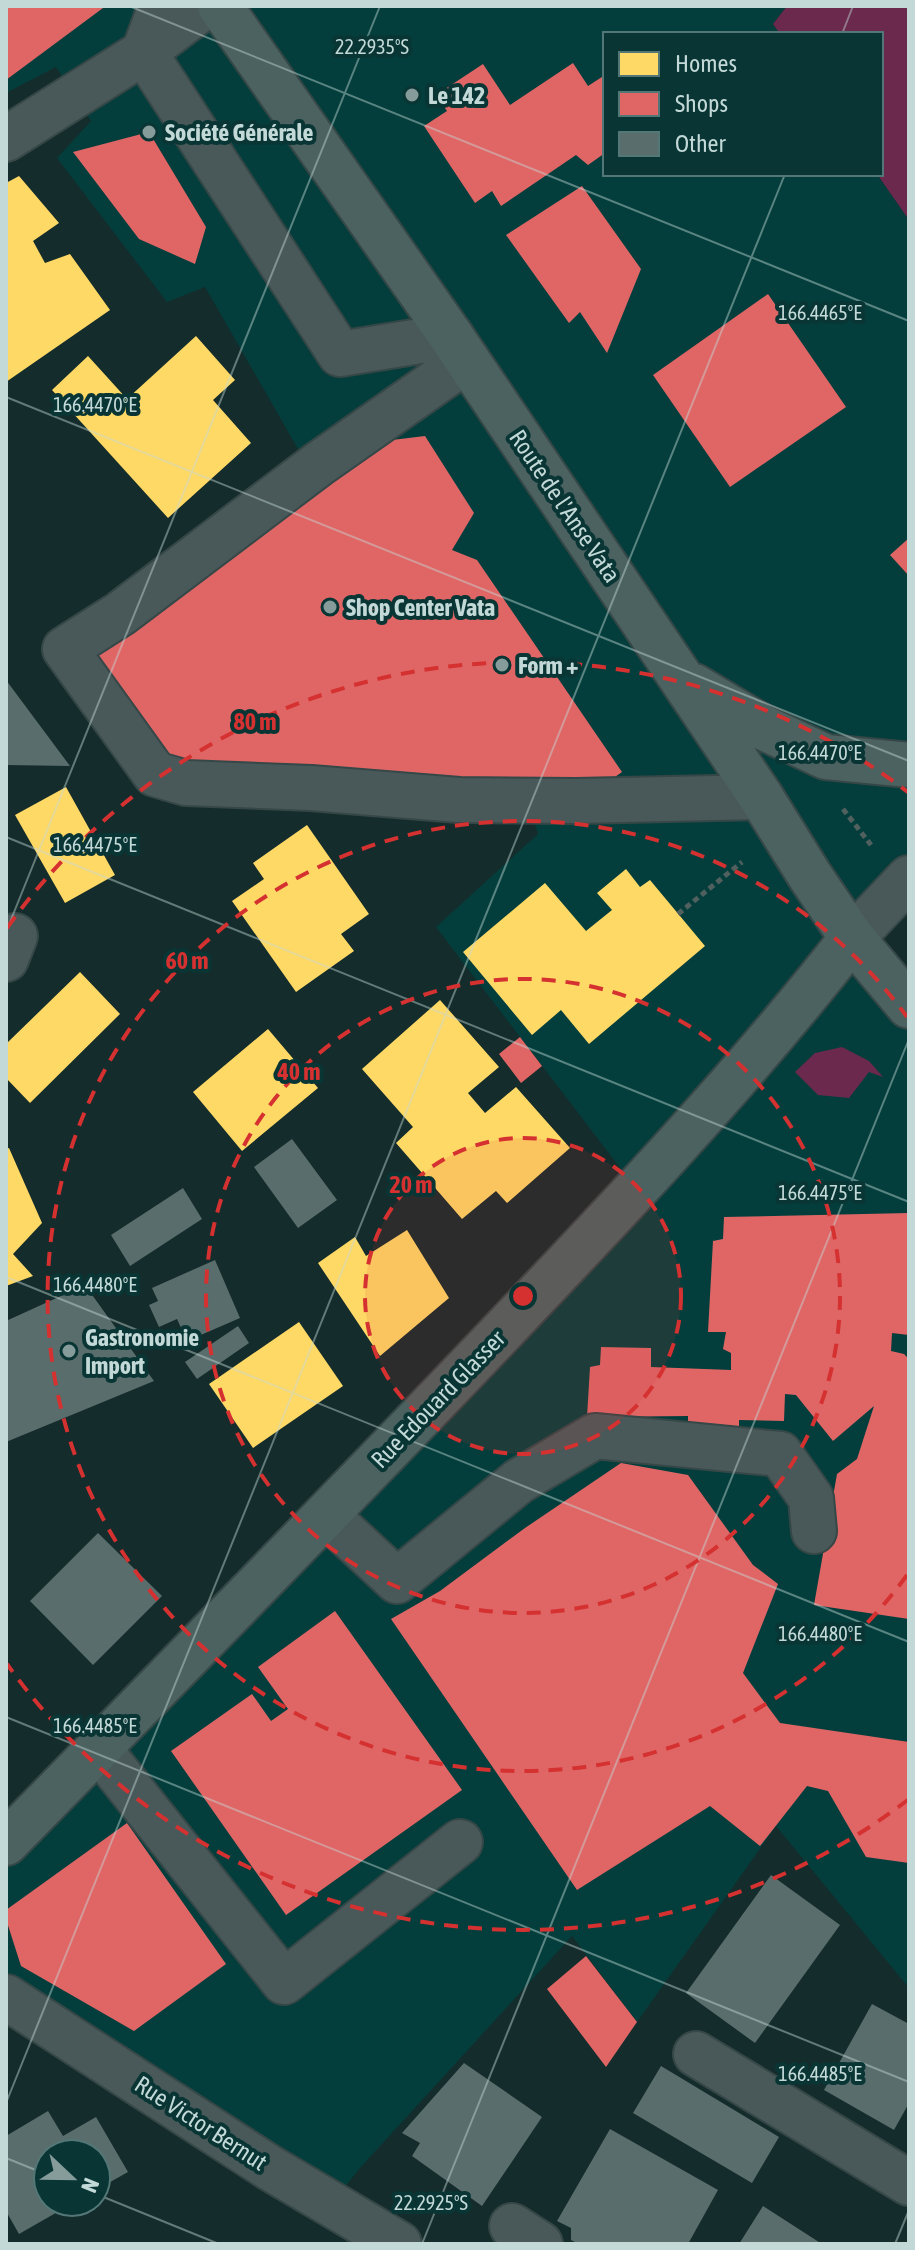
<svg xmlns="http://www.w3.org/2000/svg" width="915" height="2250" font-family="'Asap Condensed',sans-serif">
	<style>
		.built { fill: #043e3c }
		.green { fill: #6a294d }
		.homes { fill: #ffd966 }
		.shops { fill: #e06666 }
		.building { fill: #596d6c }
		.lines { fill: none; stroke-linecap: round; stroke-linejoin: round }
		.minor-casing { stroke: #364747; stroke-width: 48 }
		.major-casing { stroke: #364747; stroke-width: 48 }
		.path { stroke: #50605f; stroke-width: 5; stroke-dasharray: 6 4; stroke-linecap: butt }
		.minor { stroke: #495959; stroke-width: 44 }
		.major { stroke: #4c6261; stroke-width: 44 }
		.ticks { fill: none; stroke: #c3d9d8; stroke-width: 2; stroke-opacity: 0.45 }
		.ring { fill: none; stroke: #d53131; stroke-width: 4; stroke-dasharray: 14 10 }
		.poi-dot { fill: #869c9b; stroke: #093635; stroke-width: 3 }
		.labels { text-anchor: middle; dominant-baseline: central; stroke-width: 8; stroke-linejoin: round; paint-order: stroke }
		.poi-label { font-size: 24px; font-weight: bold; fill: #c3d9d8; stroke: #093635; text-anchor: start }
		.street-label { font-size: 24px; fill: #c3d9d8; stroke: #093635 }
		.ticks-label { font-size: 20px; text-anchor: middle; fill: #c3d9d8; stroke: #093635; stroke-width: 8; stroke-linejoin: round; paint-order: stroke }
		.centre { fill: #d53131; stroke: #093635; stroke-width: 4 }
		.ring-label { font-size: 24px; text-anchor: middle; font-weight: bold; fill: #d53131; stroke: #093635; stroke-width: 8; stroke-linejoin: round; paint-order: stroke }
	</style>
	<rect width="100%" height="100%" fill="#142c2b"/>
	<path class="built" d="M 6,6 L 787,6 L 773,24 L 780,34 L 605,34 L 605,174 L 877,174 L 909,220 L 909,878 L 852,938 L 909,1004 L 909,1988 L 776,1826 L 637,2022 L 572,1936 L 360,2168 L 331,2204 L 6,1997 L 6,1852 L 637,1190 L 436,927 L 538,834 L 531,812 L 137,785 L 41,649 L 302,456 L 205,287 L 167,302 L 57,158 L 91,121 L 56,67 L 6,93 Z"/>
	<path class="green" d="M 787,6 L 909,6 L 909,220 L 877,174 L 881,174 L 881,34 L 780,34 L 773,24 Z
		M 842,1047 L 869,1061 L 883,1077 L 869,1072 L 849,1098 L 818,1095 L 795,1072 L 815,1053 Z"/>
	<path class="homes" d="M 19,176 L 59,223 L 33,241 L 45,263 L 70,254 L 110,310 L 6,382 L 6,183 Z
		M 196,336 L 235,380 L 213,400 L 251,443 L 168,518 L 52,390 L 88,356 L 127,399 Z
		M 66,787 L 115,875 L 65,903 L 15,815 Z
		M 307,825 L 369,914 L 341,934 L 354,951 L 296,992 L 232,901 L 264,879 L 253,863 Z
		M 626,869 L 640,887 L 650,880 L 705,946 L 589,1044 L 561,1010 L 532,1035 L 463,952 L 545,883 L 586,931 L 612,910 L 597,893 Z
		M 80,972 L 120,1014 L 30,1103 L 6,1078 L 6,1044 Z
		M 440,1000 L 499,1067 L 468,1093 L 485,1113 L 516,1087 L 570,1148 L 507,1203 L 496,1191 L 462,1219 L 396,1143 L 413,1127 L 362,1069 Z
		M 268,1029 L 318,1088 L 242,1151 L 193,1092 Z
		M 9,1148 L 42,1223 L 13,1254 L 33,1276 L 6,1286 L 6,1149 Z
		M 407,1230 L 449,1298 L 380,1356 L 318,1263 L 355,1237 L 366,1256 Z
		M 299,1322 L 343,1386 L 253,1448 L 209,1384 Z"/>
	<path class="shops" d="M 6,6 L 102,6 L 103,8 L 6,80 Z
		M 573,63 L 588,86 L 605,75 L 605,153 L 588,165 L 576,155 L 501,206 L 492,191 L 475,203 L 424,126 L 447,111 L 436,95 L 483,64 L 510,105 Z
		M 149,132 L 206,227 L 195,264 L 139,239 L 73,152 Z
		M 582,186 L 641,269 L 607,353 L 580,312 L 569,323 L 506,235 Z
		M 768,294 L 846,407 L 730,487 L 653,375 Z
		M 425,436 L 474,513 L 452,550 L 477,560 L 622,772 L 605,784 L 171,774 L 86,654 L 376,447 L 380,448 L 392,440 Z
		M 909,538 L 909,576 L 890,555 Z
		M 520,1037 L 542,1066 L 521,1083 L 499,1054 Z
		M 909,1213 L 909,1335 L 892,1333 L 891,1351 L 904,1354 L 909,1359 L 909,1619 L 814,1605 L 837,1474 L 857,1459 L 874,1406 L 833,1441 L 796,1395 L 785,1394 L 784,1421 L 739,1420 L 739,1432 L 688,1426 L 688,1416 L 587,1417 L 590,1367 L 600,1365 L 601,1347 L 651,1348 L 651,1367 L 731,1370 L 731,1353 L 723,1349 L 726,1332 L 708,1332 L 713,1241 L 723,1239 L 724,1217 Z
		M 621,1463 L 688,1475 L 753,1565 L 778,1584 L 743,1673 L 780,1723 L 909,1742 L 909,1863 L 866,1857 L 828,1791 L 807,1786 L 760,1846 L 710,1806 L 577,1890 L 391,1619 L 440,1591 L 525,1528 Z
		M 335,1611 L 462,1790 L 286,1915 L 171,1751 L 252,1694 L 271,1721 L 288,1709 L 258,1667 Z
		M 127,1823 L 226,1964 L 134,2031 L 21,1966 L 6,1919 L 6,1910 Z
		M 586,1956 L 637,2022 L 606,2067 L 547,1989 Z"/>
	<path class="building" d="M 6,680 L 70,766 L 6,765 Z
		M 292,1139 L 337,1200 L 298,1228 L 254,1167 Z
		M 183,1188 L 202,1219 L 130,1266 L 111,1235 Z
		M 215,1260 L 240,1318 L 187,1341 L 177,1319 L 159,1327 L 149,1305 L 158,1301 L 152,1288 Z
		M 85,1285 L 154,1381 L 6,1442 L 6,1321 Z
		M 238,1326 L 249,1343 L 197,1379 L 185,1362 Z
		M 98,1533 L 162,1596 L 93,1665 L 30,1601 Z
		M 771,1875 L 840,1925 L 755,2043 L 686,1993 Z
		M 872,2004 L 909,2024 L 909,2103 L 894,2130 L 824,2090 Z
		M 464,2063 L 542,2117 L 482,2206 L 412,2156 L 420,2143 L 402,2133 Z
		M 661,2066 L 779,2137 L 752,2183 L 633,2113 Z
		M 48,2111 L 63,2136 L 96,2117 L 128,2172 L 96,2190 L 96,2154 L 48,2154 L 48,2202 L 75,2202 L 19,2234 L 6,2211 L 6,2136 Z
		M 610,2129 L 718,2190 L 688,2244 L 579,2244 L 571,2240 L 571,2228 L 557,2221 Z
		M 763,2206 L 822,2244 L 739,2244 Z"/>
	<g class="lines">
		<g class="minor-casing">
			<path id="minor" d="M 161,6 L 144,52 L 340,354 L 451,336
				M 6,139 L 144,52 L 205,6
				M 467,360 L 320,463 L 120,614 L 65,649 L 155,774 L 186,783 L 311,788 L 459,800 L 576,801 L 761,797
				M 852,938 L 909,878
				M 6,959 L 15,936
				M 327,1516 L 397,1581 L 519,1481 L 595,1436 L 780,1454 L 811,1498 L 814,1531
				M 98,1748 L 284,1982 L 460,1842
				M 6,1997 L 270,2168 L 399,2244
				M 696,2054 L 909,2183
				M 512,2226 L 540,2244"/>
		</g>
		<g class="major-casing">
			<path id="major" d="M 220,6 L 451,336 L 761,797 L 810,876 L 852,938 L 909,1006
				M 694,686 L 762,727 L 826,757 L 909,765
				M 6,1843 C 170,1675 334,1508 496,1338 C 619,1209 742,1079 852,938"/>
		</g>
		<path class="path" d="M 843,809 L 871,845
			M 678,914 L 742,862"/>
		<use href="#minor" class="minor"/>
		<use href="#major" class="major"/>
	</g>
	<path class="ticks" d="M 129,6 L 909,321M 842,34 L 853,6M 6,397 L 909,761M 6,837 L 909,1202M 6,932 L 380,6M 6,1277 L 909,1642M 6,1717 L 909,2082M 6,2103 L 785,174M 6,2158 L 48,2175M 96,2194 L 219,2244M 422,2244 L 909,1039M 895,2244 L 909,2210"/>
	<circle cx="523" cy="1296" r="158" fill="#d53131" fill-opacity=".12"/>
	<g class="ring">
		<circle cx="523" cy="1296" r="158"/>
		<circle cx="523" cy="1296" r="317"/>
		<path d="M907 1575A475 475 0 1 1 907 1017"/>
		<path d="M909 1799A634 634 0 0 1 7 1664M7 928A634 634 0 0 1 909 793"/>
	</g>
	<g class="poi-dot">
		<circle cx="412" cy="95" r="8"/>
		<circle cx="149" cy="132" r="8"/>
		<circle cx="330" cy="607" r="8"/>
		<circle cx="502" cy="665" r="8"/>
		<circle cx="69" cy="1351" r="8"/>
	</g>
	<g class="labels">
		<g class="poi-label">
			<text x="428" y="95">Le 142</text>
			<text x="165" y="132">Société Générale</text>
			<text x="346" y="607">Shop Center Vata</text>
			<text x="518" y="665">Form +</text>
			<text x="85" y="1337">Gastronomie<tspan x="85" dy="28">Import</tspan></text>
		</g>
		<g class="street-label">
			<text transform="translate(565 506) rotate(56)">Route de l'Anse Vata</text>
			<text transform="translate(438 1399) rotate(-46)">Rue Edouard Glasser</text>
			<text transform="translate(201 2123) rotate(33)">Rue Victor Bernut</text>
		</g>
	</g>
	<g class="ticks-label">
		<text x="372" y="54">22.2935°S</text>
		<text x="820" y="320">166.4465°E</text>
		<text x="95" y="412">166.4470°E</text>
		<text x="820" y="760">166.4470°E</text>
		<text x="95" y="852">166.4475°E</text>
		<text x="820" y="1200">166.4475°E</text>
		<text x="95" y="1292">166.4480°E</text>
		<text x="820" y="1641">166.4480°E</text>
		<text x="95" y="1733">166.4485°E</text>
		<text x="820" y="2081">166.4485°E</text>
		<text x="431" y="2210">22.2925°S</text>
	</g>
	<circle cx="523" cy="1296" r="12" class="centre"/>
	<g class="ring-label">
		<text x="255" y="730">80 m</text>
		<text x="187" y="969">60 m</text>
		<text x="299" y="1080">40 m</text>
		<text x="411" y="1193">20 m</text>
	</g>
	<rect width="915" height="2250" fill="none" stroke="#c3d9d8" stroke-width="16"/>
	<rect x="603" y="32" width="280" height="144" fill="#093635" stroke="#537776" stroke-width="2"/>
	<rect x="619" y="52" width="40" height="24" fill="#ffd966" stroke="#537776" stroke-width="2"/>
	<text x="675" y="72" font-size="24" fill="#c3d9d8">Homes</text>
	<rect x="619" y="92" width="40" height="24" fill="#e06666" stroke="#537776" stroke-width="2"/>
	<text x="675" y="112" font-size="24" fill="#c3d9d8">Shops</text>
	<rect x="619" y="132" width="40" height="24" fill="#596d6c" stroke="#537776" stroke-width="2"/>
	<text x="675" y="152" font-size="24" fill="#c3d9d8">Other</text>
	<g transform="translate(72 2178) rotate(112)"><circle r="38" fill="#093635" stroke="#537776" stroke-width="2"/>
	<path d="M0-6L14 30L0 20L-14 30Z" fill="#869c9b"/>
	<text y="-12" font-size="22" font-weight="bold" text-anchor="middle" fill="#c3d9d8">N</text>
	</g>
</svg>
